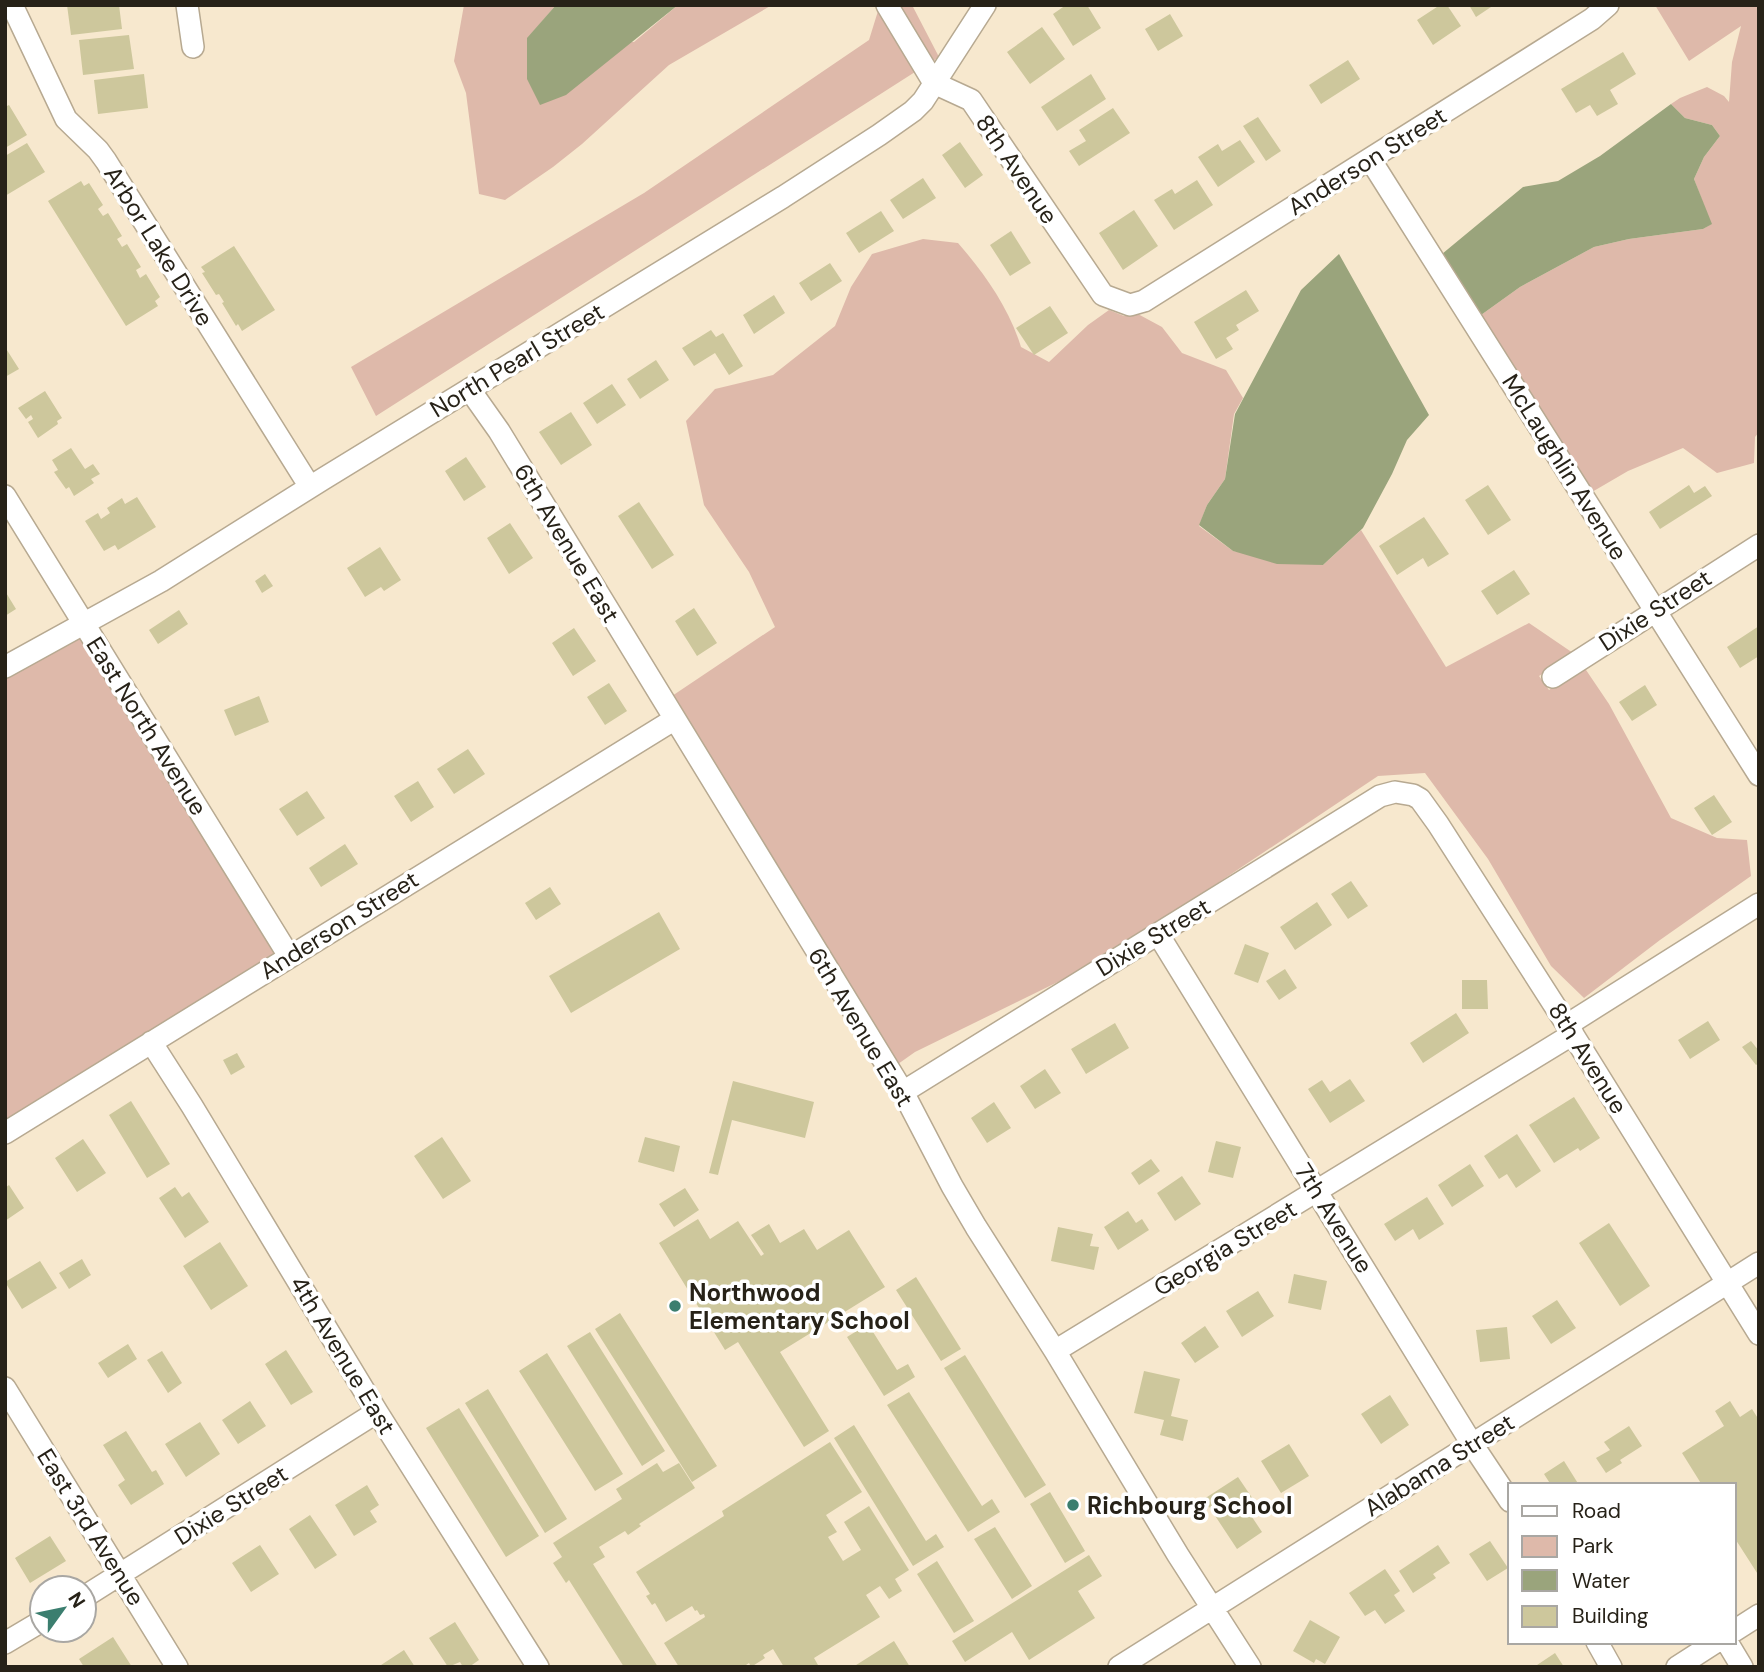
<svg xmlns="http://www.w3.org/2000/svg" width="1764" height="1672" font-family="'DM Sans',sans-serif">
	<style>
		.green { fill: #deb9aa }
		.water { fill: #9aa47c }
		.building { fill: #cdc79c }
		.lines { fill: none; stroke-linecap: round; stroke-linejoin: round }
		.minor-casing { stroke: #b7a991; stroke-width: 24 }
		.minor { stroke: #fff; stroke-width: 21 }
		.poi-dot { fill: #3b7e6f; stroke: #fff; stroke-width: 2.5 }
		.labels { text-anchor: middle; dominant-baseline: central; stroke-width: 7; stroke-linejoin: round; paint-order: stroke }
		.street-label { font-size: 24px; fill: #272218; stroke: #fff }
		.poi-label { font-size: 24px; font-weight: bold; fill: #272218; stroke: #fff; text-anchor: start }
	</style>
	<rect width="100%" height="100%" fill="#f7e8ce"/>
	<path class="green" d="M 464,5 L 556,5 L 527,39 L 634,42 L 678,5 L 772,5 L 669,65 L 582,144 L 553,167 L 505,200 L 479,194 L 466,93 L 454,61 Z
		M 899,5 L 912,5 L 939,57 L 933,61 Z
		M 1655,5 L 1759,5 L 1759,432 L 1755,437 L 1754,463 L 1717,473 L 1683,448 L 1628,471 L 1592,492 L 1481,315 L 1520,287 L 1594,247 L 1629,239 L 1703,229 L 1711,224 L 1694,179 L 1704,157 L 1720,136 L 1712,125 L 1685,118 L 1671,104 L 1680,98 L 1707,87 L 1724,96 L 1729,102 L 1732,62 L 1741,26 L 1689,61 Z
		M 878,11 L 915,72 L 376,416 L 351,367 L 644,193 L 869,40 Z
		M 923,239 L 958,243 C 985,274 1009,308 1021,347 L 1049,362 L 1088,325 L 1109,310 L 1124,316 L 1136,313 L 1162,327 L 1182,353 L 1226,370 L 1243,398 L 1234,414 L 1225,479 L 1207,505 L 1199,526 L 1233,551 L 1323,565 L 1361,530 L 1446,667 L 1529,623 L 1573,653 L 1539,676 L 1549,690 L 1584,667 L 1609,704 L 1671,818 L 1717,838 L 1747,840 L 1751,876 L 1660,940 L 1584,998 L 1551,966 L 1488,859 L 1425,773 L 1378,776 L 1146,931 L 1072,975 L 915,1052 L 898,1064 L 672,696 L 775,627 L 749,572 L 704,505 L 686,421 L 715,389 L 773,375 L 835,326 L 851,287 L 872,254 Z
		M 79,635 L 276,954 L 5,1121 L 5,677 Z"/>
	<path class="water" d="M 556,5 L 678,5 L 566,95 L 540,105 L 527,79 L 527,38 Z
		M 1671,104 L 1685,118 L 1712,125 L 1720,136 L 1704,157 L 1694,179 L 1712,224 L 1703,229 L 1629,239 L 1594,247 L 1520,287 L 1481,315 L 1442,254 L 1523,187 L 1558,181 L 1600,156 Z
		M 1339,254 L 1429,415 L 1407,440 L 1392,474 L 1363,528 L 1323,565 L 1277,564 L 1233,551 L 1199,525 L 1207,505 L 1225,479 L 1235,414 L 1301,290 Z"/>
	<path class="building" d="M 67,5 L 119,5 L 122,29 L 71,35 Z
		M 1066,5 L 1087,5 L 1101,28 L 1073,46 L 1053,14 Z
		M 1440,5 L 1447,5 L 1461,26 L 1433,45 L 1417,20 Z
		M 1469,5 L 1494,5 L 1476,17 Z
		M 1170,14 L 1183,36 L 1158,51 L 1145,29 Z
		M 1042,27 L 1065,59 L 1030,84 L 1007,52 Z
		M 129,35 L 134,69 L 83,75 L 79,40 Z
		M 1623,52 L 1636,74 L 1610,90 L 1618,104 L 1597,116 L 1590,105 L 1576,113 L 1561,89 Z
		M 1348,60 L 1360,79 L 1321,104 L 1309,85 Z
		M 144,74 L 148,108 L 98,114 L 94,80 Z
		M 1091,74 L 1106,99 L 1057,131 L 1041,107 Z
		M 9,105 L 27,135 L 5,148 L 5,107 Z
		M 1113,108 L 1130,133 L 1079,166 L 1069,151 L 1086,141 L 1079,130 Z
		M 1258,117 L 1281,151 L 1266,161 L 1243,126 Z
		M 1240,140 L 1255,162 L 1218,187 L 1198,157 L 1218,144 L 1222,151 Z
		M 960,142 L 983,175 L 965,188 L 942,155 Z
		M 27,143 L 45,172 L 5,196 L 5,156 Z
		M 923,178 L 936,198 L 903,219 L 890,200 Z
		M 1197,180 L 1213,205 L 1174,230 L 1154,200 L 1172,189 L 1175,194 Z
		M 81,181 L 84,186 L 89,183 L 103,205 L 98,209 L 103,216 L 108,213 L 122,236 L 117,239 L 122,247 L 127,244 L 141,267 L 136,270 L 140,278 L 146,274 L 160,297 L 155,301 L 158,306 L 126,326 L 48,201 Z
		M 1134,210 L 1158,246 L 1123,270 L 1099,233 Z
		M 881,211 L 894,231 L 859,253 L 846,233 Z
		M 1011,231 L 1031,263 L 1010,276 L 990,245 Z
		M 234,246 L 275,310 L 242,331 L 238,324 L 236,326 L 222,303 L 224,302 L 219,294 L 216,295 L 202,273 L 205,272 L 201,267 Z
		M 830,263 L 842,281 L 811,301 L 799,283 Z
		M 1246,290 L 1259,311 L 1236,325 L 1239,330 L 1226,338 L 1233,349 L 1216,359 L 1194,322 Z
		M 774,295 L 785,313 L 754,334 L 743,315 Z
		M 1050,306 L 1068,333 L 1034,355 L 1016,328 Z
		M 711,330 L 716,337 L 723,333 L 743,366 L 729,375 L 715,353 L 694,366 L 682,348 Z
		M 5,347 L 19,369 L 5,377 Z
		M 656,360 L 669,380 L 640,399 L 627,379 Z
		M 612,384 L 626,405 L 597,424 L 583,403 Z
		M 45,391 L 62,418 L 57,421 L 58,424 L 38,438 L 28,422 L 33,419 L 31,415 L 26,419 L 18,408 Z
		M 571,412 L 592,445 L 561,465 L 539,432 Z
		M 71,448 L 85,469 L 93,464 L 100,474 L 91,479 L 94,483 L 74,496 L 69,487 L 66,489 L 54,472 L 58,470 L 52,460 Z
		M 466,457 L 486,487 L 464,501 L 445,471 Z
		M 1488,485 L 1511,520 L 1488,535 L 1465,500 Z
		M 1689,485 L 1694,493 L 1705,486 L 1712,496 L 1660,529 L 1649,512 Z
		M 137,497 L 156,527 L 118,550 L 115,545 L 104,551 L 85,521 L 98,513 L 101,519 L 110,513 L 107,508 L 122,498 L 125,504 Z
		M 639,502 L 674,555 L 652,569 L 618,516 Z
		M 1424,517 L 1449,554 L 1428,567 L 1423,558 L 1397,575 L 1379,546 Z
		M 510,523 L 533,558 L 509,574 L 487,538 Z
		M 380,547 L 401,580 L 384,591 L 381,587 L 365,597 L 347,568 Z
		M 1514,570 L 1530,594 L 1497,615 L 1481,591 Z
		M 265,574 L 273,586 L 262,593 L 255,581 Z
		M 5,591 L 16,609 L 5,616 Z
		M 694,608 L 717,643 L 697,656 L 675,621 Z
		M 179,610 L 188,624 L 158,644 L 149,630 Z
		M 1759,626 L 1759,656 L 1740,668 L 1727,647 Z
		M 574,628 L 596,661 L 573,676 L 552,643 Z
		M 609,683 L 627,711 L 605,725 L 587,697 Z
		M 1645,685 L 1657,705 L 1632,721 L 1619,702 Z
		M 259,696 L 269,722 L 235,736 L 224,710 Z
		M 468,749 L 485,774 L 454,794 L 437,769 Z
		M 418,781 L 434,807 L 411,822 L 394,796 Z
		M 307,791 L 325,818 L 297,836 L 279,809 Z
		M 1714,795 L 1732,822 L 1712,835 L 1694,808 Z
		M 345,844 L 358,864 L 321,887 L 309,868 Z
		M 1351,881 L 1368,906 L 1348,919 L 1331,894 Z
		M 550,887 L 561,904 L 536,920 L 525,903 Z
		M 1317,902 L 1332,925 L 1295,950 L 1280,927 Z
		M 659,912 L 680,949 L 571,1013 L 549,976 Z
		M 1245,944 L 1269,953 L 1258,983 L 1234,974 Z
		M 1285,969 L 1297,988 L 1279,1000 L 1266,981 Z
		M 1462,980 L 1487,980 L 1488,1009 L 1462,1009 Z
		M 1456,1013 L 1469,1033 L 1423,1063 L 1410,1043 Z
		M 1708,1021 L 1720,1040 L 1690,1059 L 1678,1040 Z
		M 1115,1023 L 1129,1048 L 1086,1074 L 1071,1049 Z
		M 1751,1041 L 1759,1051 L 1759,1063 L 1756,1065 L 1742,1047 Z
		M 237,1053 L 245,1067 L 231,1075 L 223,1060 Z
		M 1045,1069 L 1061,1093 L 1035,1109 L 1020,1086 Z
		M 1350,1079 L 1365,1101 L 1330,1123 L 1308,1089 L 1322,1080 L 1330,1092 Z
		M 733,1081 L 814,1102 L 805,1138 L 732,1120 L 718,1175 L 709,1173 Z
		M 1574,1097 L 1600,1138 L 1580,1151 L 1578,1148 L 1554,1163 L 1529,1125 Z
		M 131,1101 L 170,1164 L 147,1178 L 109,1115 Z
		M 994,1102 L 1011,1128 L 987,1143 L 971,1118 Z
		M 1517,1134 L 1541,1171 L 1516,1188 L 1507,1174 L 1499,1179 L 1484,1156 Z
		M 442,1137 L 471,1181 L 443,1199 L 414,1156 Z
		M 645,1137 L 680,1146 L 674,1172 L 638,1162 Z
		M 83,1139 L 106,1173 L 77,1192 L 55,1158 Z
		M 1216,1141 L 1241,1147 L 1233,1178 L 1208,1172 Z
		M 1151,1159 L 1160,1171 L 1139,1185 L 1131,1173 Z
		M 1470,1164 L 1484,1186 L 1452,1207 L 1438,1185 Z
		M 1182,1176 L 1201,1204 L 1175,1221 L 1157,1193 Z
		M 9,1185 L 24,1208 L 5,1221 L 5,1188 Z
		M 175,1187 L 182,1197 L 189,1192 L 209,1222 L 185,1238 L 159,1198 Z
		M 685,1188 L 699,1210 L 674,1227 L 659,1204 Z
		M 1427,1197 L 1444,1224 L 1419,1240 L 1413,1229 L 1395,1241 L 1384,1224 Z
		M 1128,1211 L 1136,1223 L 1142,1219 L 1149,1230 L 1118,1250 L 1104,1227 Z
		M 698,1219 L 710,1239 L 738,1221 L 761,1256 L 764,1254 L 751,1235 L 769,1224 L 780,1243 L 804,1229 L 817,1250 L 849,1230 L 885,1287 L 780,1352 L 829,1431 L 804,1447 L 738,1342 L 725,1350 L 659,1243 Z
		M 1609,1223 L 1650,1286 L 1620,1306 L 1579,1243 Z
		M 1058,1227 L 1093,1234 L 1090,1246 L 1099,1247 L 1094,1270 L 1051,1261 Z
		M 220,1242 L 248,1286 L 211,1310 L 183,1266 Z
		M 82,1259 L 91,1275 L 69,1289 L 59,1273 Z
		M 40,1261 L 57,1288 L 22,1309 L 5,1282 Z
		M 1294,1274 L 1327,1281 L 1321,1310 L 1288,1303 Z
		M 916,1277 L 961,1349 L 941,1361 L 896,1290 Z
		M 1258,1291 L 1274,1316 L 1242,1337 L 1226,1311 Z
		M 1557,1300 L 1576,1328 L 1551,1344 L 1532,1316 Z
		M 620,1313 L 717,1466 L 692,1482 L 595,1329 Z
		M 868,1324 L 897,1370 L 908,1364 L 915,1377 L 884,1396 L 847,1337 Z
		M 1205,1326 L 1219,1347 L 1195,1363 L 1181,1343 Z
		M 1507,1327 L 1510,1359 L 1480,1362 L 1476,1330 Z
		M 590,1332 L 665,1451 L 642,1466 L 567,1346 Z
		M 128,1344 L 137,1359 L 108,1378 L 98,1363 Z
		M 286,1350 L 313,1392 L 291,1405 L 265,1364 Z
		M 162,1351 L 182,1383 L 168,1393 L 147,1360 Z
		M 547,1353 L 623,1474 L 595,1491 L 519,1371 Z
		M 965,1355 L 1046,1485 L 1025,1498 L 944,1368 Z
		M 1144,1371 L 1180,1379 L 1171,1416 L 1188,1420 L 1183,1441 L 1160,1435 L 1164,1420 L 1134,1413 Z
		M 488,1389 L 567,1519 L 545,1533 L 465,1403 Z
		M 909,1392 L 982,1506 L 992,1499 L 1000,1512 L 968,1532 L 887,1405 Z
		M 1390,1395 L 1409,1425 L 1381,1444 L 1361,1414 Z
		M 250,1401 L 266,1426 L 238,1444 L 222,1420 Z
		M 1730,1401 L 1740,1417 L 1752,1409 L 1759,1420 L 1759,1576 L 1734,1537 L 1734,1485 L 1702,1485 L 1682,1453 L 1724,1426 L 1715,1411 Z
		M 459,1408 L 539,1536 L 506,1557 L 426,1428 Z
		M 200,1422 L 220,1454 L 186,1477 L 165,1444 Z
		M 854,1425 L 926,1541 L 936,1534 L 944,1547 L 913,1566 L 834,1438 Z
		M 1629,1426 L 1642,1446 L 1620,1460 L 1622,1463 L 1606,1473 L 1596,1458 L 1610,1450 L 1604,1442 Z
		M 126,1431 L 152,1472 L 156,1470 L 164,1484 L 131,1505 L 118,1485 L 125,1480 L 103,1445 Z
		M 830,1442 L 862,1492 L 826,1515 L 837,1532 L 828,1537 L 843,1561 L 861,1550 L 844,1522 L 869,1506 L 909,1570 L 895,1579 L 902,1591 L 889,1599 L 880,1586 L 866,1595 L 880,1617 L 814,1658 L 818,1665 L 815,1667 L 784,1667 L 773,1649 L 763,1655 L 765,1658 L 751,1667 L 749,1663 L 746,1665 L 747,1667 L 679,1667 L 664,1643 L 705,1617 L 704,1614 L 700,1615 L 697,1610 L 695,1611 L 692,1606 L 666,1622 L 655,1603 L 652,1605 L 646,1596 L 650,1594 L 636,1572 L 724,1516 L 722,1511 Z
		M 1289,1444 L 1309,1476 L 1281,1493 L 1261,1461 Z
		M 1564,1461 L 1579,1485 L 1551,1485 L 1544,1474 Z
		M 657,1463 L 663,1472 L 679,1463 L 695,1488 L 639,1524 L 641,1526 L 628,1535 L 625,1531 L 599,1547 L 605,1557 L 593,1564 L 658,1667 L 624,1667 L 569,1580 L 566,1583 L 553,1563 L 562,1557 L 553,1543 L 622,1499 L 616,1489 Z
		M 1238,1477 L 1259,1508 L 1250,1514 L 1262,1532 L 1237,1549 L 1204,1499 Z
		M 367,1485 L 379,1505 L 370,1511 L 377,1522 L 354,1536 L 335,1505 Z
		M 1050,1492 L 1085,1551 L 1065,1563 L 1030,1504 Z
		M 310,1515 L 337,1555 L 315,1569 L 289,1529 Z
		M 995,1527 L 1032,1586 L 1012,1599 L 974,1539 Z
		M 50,1536 L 66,1561 L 30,1583 L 15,1558 Z
		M 1490,1541 L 1508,1568 L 1487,1581 L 1469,1554 Z
		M 260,1545 L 279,1574 L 251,1592 L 232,1563 Z
		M 1438,1545 L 1450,1563 L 1433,1574 L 1436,1578 L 1413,1593 L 1399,1571 Z
		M 1089,1555 L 1102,1576 L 1078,1591 L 1095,1618 L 1029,1660 L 1012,1632 L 965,1662 L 952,1641 Z
		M 937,1561 L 974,1621 L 954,1633 L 917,1574 Z
		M 1385,1569 L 1400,1591 L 1394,1595 L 1405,1611 L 1385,1624 L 1375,1610 L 1365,1616 L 1349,1593 Z
		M 1310,1620 L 1340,1637 L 1325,1664 L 1316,1659 L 1314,1663 L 1293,1651 Z
		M 455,1622 L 479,1660 L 469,1667 L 463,1667 L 460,1662 L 448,1667 L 429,1638 Z
		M 113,1637 L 132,1667 L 84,1667 L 79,1659 Z
		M 894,1641 L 910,1667 L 853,1667 Z
		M 404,1650 L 415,1667 L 378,1667 Z
		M 1555,1653 L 1564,1667 L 1534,1667 Z"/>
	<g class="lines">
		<g class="minor-casing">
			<path id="minor" d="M 12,5 L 66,119 L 98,150 L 106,161 L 310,487
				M 187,5 L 193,47
				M 887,5 L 934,83 L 971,100 L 1103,295 L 1130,305 L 1144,301 L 1592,19 L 1608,5
				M 1370,159 L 1759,775
				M 470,390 L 499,431 L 903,1092 L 952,1186 L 976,1227 L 1055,1351 L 1178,1555 L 1250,1667
				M 5,496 L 289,956
				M 5,667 L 161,581 L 323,479 L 783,197 L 879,135 L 913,111 L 923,101 L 985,5
				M 1553,677 L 1759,545
				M 1158,934 L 1472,1444 L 1510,1501
				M 1567,1025 L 1759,904
				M 151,1042 L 192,1106 L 377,1412 L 538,1667
				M 903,1092 L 1380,796 L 1395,792 L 1413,795 L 1420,799 L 1438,824 L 1567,1025 L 1759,1334
				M 5,1133 L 675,719
				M 1055,1351 L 1573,1034
				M 5,1388 L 177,1667
				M 84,1597 L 377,1412
				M 1734,1631 L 1759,1615
				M 1597,1642 L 1611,1667
				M 1727,1642 L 1742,1667
				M 5,1643 L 42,1621
				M 1119,1667 L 1759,1263
				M 1677,1667 L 1716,1642"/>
		</g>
		<use href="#minor" class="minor"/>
	</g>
	<g class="poi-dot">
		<circle cx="675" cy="1306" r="7"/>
		<circle cx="1073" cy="1505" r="7"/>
	</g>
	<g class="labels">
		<g class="street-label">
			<text transform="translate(1367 161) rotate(-32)">Anderson Street</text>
			<text transform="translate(1017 169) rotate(56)">8th Avenue</text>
			<text transform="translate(159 246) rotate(58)">Arbor Lake Drive</text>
			<text transform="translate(517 360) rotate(-31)">North Pearl Street</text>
			<text transform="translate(1565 467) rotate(58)">McLaughlin Avenue</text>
			<text transform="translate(567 543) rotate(59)">6th Avenue East</text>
			<text transform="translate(1655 610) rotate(-33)">Dixie Street</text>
			<text transform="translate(147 726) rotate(58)">East North Avenue</text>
			<text transform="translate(339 925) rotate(-32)">Anderson Street</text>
			<text transform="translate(1153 937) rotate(-31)">Dixie Street</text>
			<text transform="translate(861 1027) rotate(59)">6th Avenue East</text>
			<text transform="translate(1588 1058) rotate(58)">8th Avenue</text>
			<text transform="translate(1334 1218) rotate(58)">7th Avenue</text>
			<text transform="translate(1225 1248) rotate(-31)">Georgia Street</text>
			<text transform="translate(343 1355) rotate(59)">4th Avenue East</text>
			<text transform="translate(1439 1465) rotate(-32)">Alabama Street</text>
			<text transform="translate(231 1505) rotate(-32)">Dixie Street</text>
			<text transform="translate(91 1527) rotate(58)">East 3rd Avenue</text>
		</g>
		<g class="poi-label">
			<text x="689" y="1292">Northwood<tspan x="689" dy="28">Elementary School</tspan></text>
			<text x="1087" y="1505">Richbourg School</text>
		</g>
	</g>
	<rect width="1764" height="1672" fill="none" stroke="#272218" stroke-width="14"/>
	<rect x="1508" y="1483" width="228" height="161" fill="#ffffff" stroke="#a9a7a3" stroke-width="2"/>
	<rect x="1522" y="1506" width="35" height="10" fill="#ffffff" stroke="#a9a7a3" stroke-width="2"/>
	<text x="1572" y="1518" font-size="21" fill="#272218">Road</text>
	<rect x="1522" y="1536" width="35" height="21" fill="#deb9aa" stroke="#a9a7a3" stroke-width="2"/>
	<text x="1572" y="1553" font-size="21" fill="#272218">Park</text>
	<rect x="1522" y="1570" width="35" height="21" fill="#9aa47c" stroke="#a9a7a3" stroke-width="2"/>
	<text x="1572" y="1588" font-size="21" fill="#272218">Water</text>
	<rect x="1522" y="1606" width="35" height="21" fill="#cdc79c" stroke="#a9a7a3" stroke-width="2"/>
	<text x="1572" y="1623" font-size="21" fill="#272218">Building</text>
	<g transform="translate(63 1609) rotate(57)"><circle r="33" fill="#ffffff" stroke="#a9a7a3" stroke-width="2"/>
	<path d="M0-5L12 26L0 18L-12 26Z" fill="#3b7e6f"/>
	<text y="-10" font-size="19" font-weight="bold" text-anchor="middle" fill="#272218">N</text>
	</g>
</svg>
